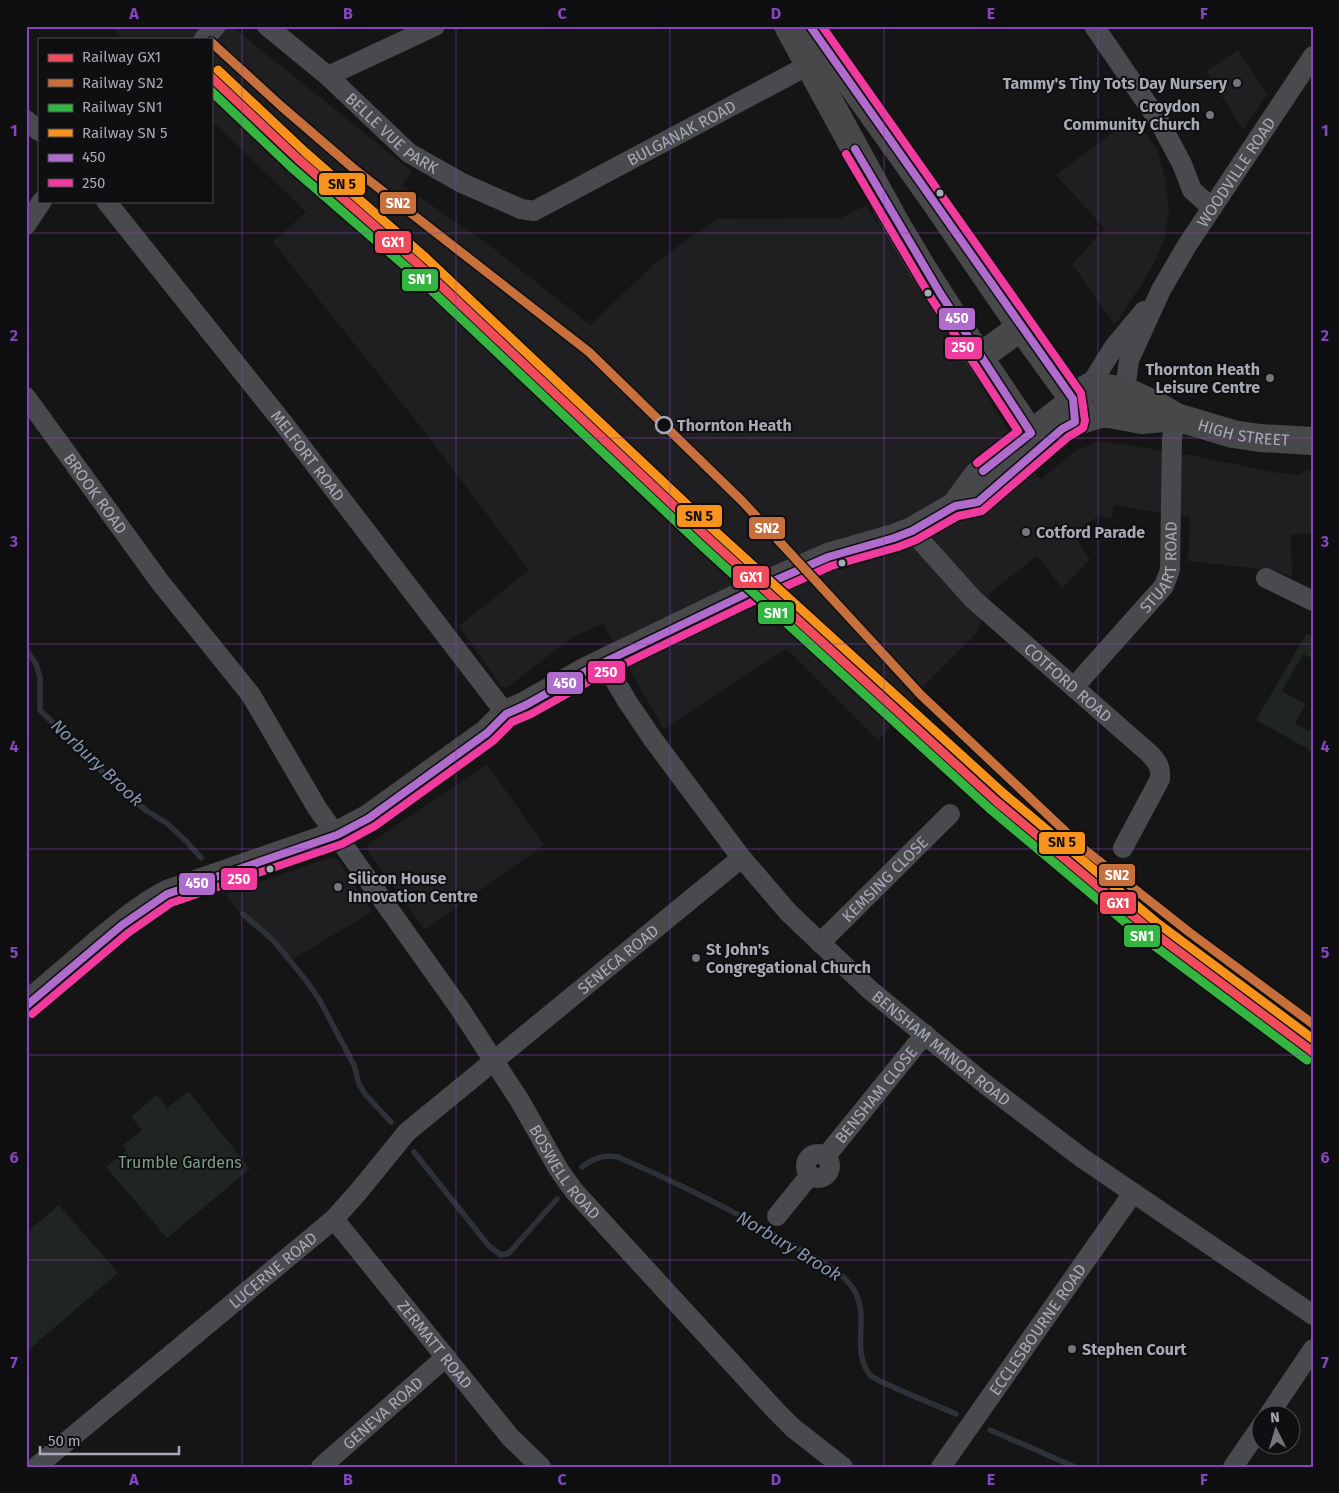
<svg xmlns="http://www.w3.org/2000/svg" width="1339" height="1493" font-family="'Fira Sans',sans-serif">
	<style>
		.built { fill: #1f1f21 }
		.green { fill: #1f2520 }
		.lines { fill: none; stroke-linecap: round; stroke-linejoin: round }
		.stream { stroke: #2d3239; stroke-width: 5.5 }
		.street { stroke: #494a4e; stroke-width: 20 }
		.secondary { stroke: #48484b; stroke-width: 28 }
		.bus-1-casing { stroke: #0f0f11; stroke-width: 11 }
		.bus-2-casing { stroke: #0f0f11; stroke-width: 11 }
		.bus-1 { stroke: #b06ccc; stroke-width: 8 }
		.bus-2 { stroke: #f13a9d; stroke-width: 8 }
		.rail-1-casing { stroke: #0f0f11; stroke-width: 12 }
		.rail-2-casing { stroke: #0f0f11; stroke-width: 12 }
		.rail-3-casing { stroke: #0f0f11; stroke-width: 12 }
		.rail-4-casing { stroke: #0f0f11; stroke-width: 12 }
		.rail-1 { stroke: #ef4b5a; stroke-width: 9 }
		.rail-2 { stroke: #c8703b; stroke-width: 9 }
		.rail-3 { stroke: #33b540; stroke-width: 9 }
		.rail-4 { stroke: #f7931d; stroke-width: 9 }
		.grid { fill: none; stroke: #8445bd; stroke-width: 1; stroke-opacity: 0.55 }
		.poi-dot { fill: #74767c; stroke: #0f0f11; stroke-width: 2 }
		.bus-dot { fill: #a7aab4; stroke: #0f0f11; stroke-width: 2 }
		.stop-dot { fill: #0f0f11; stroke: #a7aab4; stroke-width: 2.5 }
		.labels { text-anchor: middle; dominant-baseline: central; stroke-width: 4; stroke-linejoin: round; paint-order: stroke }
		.poi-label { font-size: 16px; font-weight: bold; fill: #a7aab4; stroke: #0f0f11; text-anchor: start }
		.street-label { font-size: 16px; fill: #a7aab4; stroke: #0f0f11 }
		.stop-label { font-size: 16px; font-weight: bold; fill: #a7aab4; stroke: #0f0f11; text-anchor: start }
		.park-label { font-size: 16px; fill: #809e85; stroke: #0f0f11 }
		.water-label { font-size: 18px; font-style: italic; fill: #8294ac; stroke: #0f0f11 }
		.line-badge { stroke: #0f0f11; stroke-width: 2 }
		.badge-label { font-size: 14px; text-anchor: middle; font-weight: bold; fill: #fff }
		.pale-badge-label { font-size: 14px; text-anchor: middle; font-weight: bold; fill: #111 }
		.neatline { fill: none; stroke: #8445bd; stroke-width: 2 }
		.grid-label { font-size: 16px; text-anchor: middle; font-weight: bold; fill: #8445bd }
	</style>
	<rect width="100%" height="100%" fill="#151515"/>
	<path class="built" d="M 110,26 L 231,26 L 412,171 L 402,185 L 488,244 L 590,325 L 656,262 L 717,219 L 841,218 L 866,205 L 1040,480 L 1076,450 L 1102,441 L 1195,456 L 1278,473 L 1300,475 L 1306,470 L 1313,470 L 1313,533 L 1291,535 L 1292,578 L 1279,571 L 1188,561 L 1190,517 L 1114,505 L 1111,519 L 1100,515 L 1073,533 L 1090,559 L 1062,588 L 1037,556 L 988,594 L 979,630 L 928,681 L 906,711 L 878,740 L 786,649 L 664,729 L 603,624 L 572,637 L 508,687 L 502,687 L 459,626 L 529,570 L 420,426 L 273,242 L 306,212 L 211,120 L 211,39 L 124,39 Z
		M 1238,50 L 1267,94 L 1243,130 L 1206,71 Z
		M 1135,116 L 1157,150 L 1165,177 L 1169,210 L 1165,237 L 1153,266 L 1115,325 L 1072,264 L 1105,229 L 1056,175 Z
		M 487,764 L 544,845 L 425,930 L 367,850 L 369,844 Z
		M 331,857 L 339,861 L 372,912 L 288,962 L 270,938 L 249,924 L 225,894 Z"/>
	<path class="green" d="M 1307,633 L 1313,637 L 1313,659 L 1303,654 L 1282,691 L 1306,704 L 1295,723 L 1313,733 L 1313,752 L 1256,720 Z
		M 188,1091 L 250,1169 L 167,1238 L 106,1167 L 127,1150 L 123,1145 L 142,1130 L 131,1117 L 157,1095 L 167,1108 Z
		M 59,1205 L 118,1273 L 26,1352 L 26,1233 Z"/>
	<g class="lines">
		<path class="stream" d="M 26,649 L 36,664 L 40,677 L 40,710 L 123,792 L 147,811 L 168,824 L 187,842 L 201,858
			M 243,914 L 273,940 L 305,979 L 319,999 L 354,1065 L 359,1084 L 365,1094 L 391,1122
			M 414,1152 L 489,1246 L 501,1255 L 509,1253 L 557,1199
			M 582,1167 C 595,1157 603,1155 618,1157 C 678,1183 738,1213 794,1246 C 812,1257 834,1266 848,1282 C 875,1311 848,1347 870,1375 C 877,1382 943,1408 956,1414
			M 990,1430 L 1075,1467"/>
		<g class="street">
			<path id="s1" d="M 267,26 L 328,76 L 409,153 L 462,183 L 521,209 L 534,211 L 820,59"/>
			<path d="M 1094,26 L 1159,121 L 1182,164 L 1192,190 L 1212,208"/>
			<path d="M 204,39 L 216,26"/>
			<path d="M 328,76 L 435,26"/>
			<path d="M 26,120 L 39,131"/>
			<path id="s2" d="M 106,201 L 284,424 L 506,714"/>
			<path d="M 26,225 L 42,201"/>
			<path d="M 1089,387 L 1114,347 L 1144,311"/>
			<path id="s3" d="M 1125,391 L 1129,360 L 1161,290 L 1186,247 L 1313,56"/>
			<path id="s4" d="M 26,397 L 160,582 L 251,695 L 317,808 L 460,1009 L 520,1101 L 559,1170 L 574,1191 L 776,1411 L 793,1428 L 843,1467"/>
			<path id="s5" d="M 912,531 L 973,599 L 1150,754 C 1158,763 1161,767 1160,779 L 1123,848"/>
			<path d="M 1266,578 L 1313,601"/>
			<path id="s6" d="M 604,662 L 627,701 L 652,738 L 740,856 L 788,912 L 870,990 L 985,1084 L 1082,1158 L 1313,1315"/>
			<path id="s7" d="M 1074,687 L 1164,586 L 1170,570 L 1172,438 L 1176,417"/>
			<path id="s8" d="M 820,943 L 950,814"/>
			<circle cx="818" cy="1166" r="12"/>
			<path id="s9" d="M 826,1156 L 925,1034"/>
			<path d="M 777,1216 L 810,1175"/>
			<path id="s10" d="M 334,1219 L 510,1437 L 541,1467"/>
			<path d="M 1268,1416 L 1313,1349"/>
			<path id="s11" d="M 36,1467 L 334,1219 L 359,1191 L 407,1132 L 734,864 L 740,856"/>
			<path id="s12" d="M 321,1467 L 446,1357"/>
			<path id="s13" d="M 941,1467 L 1133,1193"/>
			<path d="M 1233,1467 L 1262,1425"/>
		</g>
		<g class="secondary">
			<path d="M 788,26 L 895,222 L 923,269 L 977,354 L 1041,449"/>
			<path d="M 810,26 L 934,200 L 1021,327 L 1073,399 L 1075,422"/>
			<path d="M 977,354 L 988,351 L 1021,327"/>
			<path id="s14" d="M 955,506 L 977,476 L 1063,409 L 1079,393 L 1089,387 L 1101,387 L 1125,391 L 1156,405 L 1176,417 L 1233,434 L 1260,438 L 1313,441"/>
			<path d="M 26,1006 C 50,986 73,966 96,946 C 119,927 141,908 167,894 L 337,835 L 369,818 L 487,733 L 506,714 L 526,705 L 588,670 L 760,587 L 828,557 L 894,538 L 912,531 L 955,506 L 978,502 L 1062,429 L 1075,422 L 1100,414 L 1109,414 L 1142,420 L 1176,417"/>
		</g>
		<g class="bus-1-casing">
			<path id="bus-1" d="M 855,149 L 940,293 L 1031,433 L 983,471
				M 26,1006 L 122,925 L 167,894 L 337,835 L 369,818 L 487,733 L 506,714 L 526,705 L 588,670 L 760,587 L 828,557 L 894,538 L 912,531 L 955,506 L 978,502 L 1062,429 L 1075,422 L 1073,399 L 810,26"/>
		</g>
		<g class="bus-2-casing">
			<path id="bus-2" d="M 846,154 L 931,298 L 1018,431 L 977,463
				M 32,1014 L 128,933 L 171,903 L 342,844 L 375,826 L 493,741 L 512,722 L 531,714 L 593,679 L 764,596 L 831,566 L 898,547 L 916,540 L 958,516 L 982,511 L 1068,437 L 1083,428 L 1085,421 L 1081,393 L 822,26"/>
		</g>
		<use href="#bus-1" class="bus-1"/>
		<use href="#bus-2" class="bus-2"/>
		<g class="rail-1-casing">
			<path id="rail-1" d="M 211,77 L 298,159 L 419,265 L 708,538 L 996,801 L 1150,930 L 1313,1052"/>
		</g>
		<g class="rail-2-casing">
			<path id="rail-2" d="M 211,42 L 281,106 L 353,168 L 589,352 L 742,501 L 921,695 L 1085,850 L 1189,932 L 1313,1024"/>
		</g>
		<g class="rail-3-casing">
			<path id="rail-3" d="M 211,91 L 291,167 L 412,272 L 701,545 L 989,808 L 1144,938 L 1307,1060"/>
		</g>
		<g class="rail-4-casing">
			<path id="rail-4" d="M 218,70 L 305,152 L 426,258 L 715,531 L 1003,793 L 1156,922 L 1313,1039"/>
		</g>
		<use href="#rail-1" class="rail-1"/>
		<use href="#rail-2" class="rail-2"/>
		<use href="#rail-3" class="rail-3"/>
		<use href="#rail-4" class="rail-4"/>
	</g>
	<path class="grid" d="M 242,26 L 242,1467M 456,26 L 456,1467M 670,26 L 670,1467M 884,26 L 884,1467M 1098,26 L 1098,1467M 26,233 L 1313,233M 26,438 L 1313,438M 26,644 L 1313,644M 26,849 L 1313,849M 26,1055 L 1313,1055M 26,1260 L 1313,1260"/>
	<g class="poi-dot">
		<circle cx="1237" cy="83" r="5"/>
		<circle cx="1210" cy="115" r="5"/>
		<circle cx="1270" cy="378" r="5"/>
		<circle cx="1026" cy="532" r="5"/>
		<circle cx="338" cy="887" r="5"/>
		<circle cx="696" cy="958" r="5"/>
		<circle cx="1072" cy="1349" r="5"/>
	</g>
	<g class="bus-dot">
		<circle cx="940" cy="193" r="4.5"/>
		<circle cx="928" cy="293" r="4.5"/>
		<circle cx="842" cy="563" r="4.5"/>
		<circle cx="270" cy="869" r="4.5"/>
	</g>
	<circle class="stop-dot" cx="664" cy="425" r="8"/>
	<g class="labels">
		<g class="poi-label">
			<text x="1227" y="83" text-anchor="end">Tammy's Tiny Tots Day Nursery</text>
			<text x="1200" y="106" text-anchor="end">Croydon<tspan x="1200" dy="18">Community Church</tspan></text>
			<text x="1260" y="369" text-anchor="end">Thornton Heath<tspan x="1260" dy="18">Leisure Centre</tspan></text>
			<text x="1036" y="532">Cotford Parade</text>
			<text x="348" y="878">Silicon House<tspan x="348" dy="18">Innovation Centre</tspan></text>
			<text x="706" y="949">St John's<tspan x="706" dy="18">Congregational Church</tspan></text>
			<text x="1082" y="1349">Stephen Court</text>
		</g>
		<g class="street-label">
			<text stroke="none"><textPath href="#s1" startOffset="165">BELLE VUE PARK</textPath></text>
			<text stroke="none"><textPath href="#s1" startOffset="496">BULGANAK ROAD</textPath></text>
			<text stroke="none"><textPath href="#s3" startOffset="248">WOODVILLE ROAD</textPath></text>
			<text stroke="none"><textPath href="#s14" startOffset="344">HIGH STREET</textPath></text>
			<text stroke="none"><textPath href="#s2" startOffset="325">MELFORT ROAD</textPath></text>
			<text stroke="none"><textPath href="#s4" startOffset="119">BROOK ROAD</textPath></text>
			<text stroke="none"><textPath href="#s7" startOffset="152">STUART ROAD</textPath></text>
			<text stroke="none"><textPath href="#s5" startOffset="218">COTFORD ROAD</textPath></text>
			<text stroke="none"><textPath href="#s8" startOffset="91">KEMSING CLOSE</textPath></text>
			<text stroke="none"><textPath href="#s11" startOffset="774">SENECA ROAD</textPath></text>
			<text stroke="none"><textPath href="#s6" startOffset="516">BENSHAM MANOR ROAD</textPath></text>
			<text stroke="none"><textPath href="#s9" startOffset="79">BENSHAM CLOSE</textPath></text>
			<text stroke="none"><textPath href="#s4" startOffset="945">BOSWELL ROAD</textPath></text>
			<text stroke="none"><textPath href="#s11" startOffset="308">LUCERNE ROAD</textPath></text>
			<text stroke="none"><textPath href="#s13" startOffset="168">ECCLESBOURNE ROAD</textPath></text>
			<text stroke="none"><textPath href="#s10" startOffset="161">ZERMATT ROAD</textPath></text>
			<text stroke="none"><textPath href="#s12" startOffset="82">GENEVA ROAD</textPath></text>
		</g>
		<g class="stop-label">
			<text x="677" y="425">Thornton Heath</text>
		</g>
		<g class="park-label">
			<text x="180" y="1162">Trumble Gardens</text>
		</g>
		<g class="water-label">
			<text transform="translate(97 763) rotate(43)">Norbury Brook</text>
			<text transform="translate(789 1246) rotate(31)">Norbury Brook</text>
		</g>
	</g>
	<g class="line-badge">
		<rect x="318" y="172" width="48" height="24" rx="5" fill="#f7931d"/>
		<rect x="379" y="191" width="38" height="24" rx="5" fill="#c8703b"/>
		<rect x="374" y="230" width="38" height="24" rx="5" fill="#ef4b5a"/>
		<rect x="401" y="268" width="38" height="24" rx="5" fill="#33b540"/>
		<rect x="938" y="307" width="38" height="24" rx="5" fill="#b06ccc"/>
		<rect x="944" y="336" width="39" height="24" rx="5" fill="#f13a9d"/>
		<rect x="676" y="504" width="47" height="24" rx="5" fill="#f7931d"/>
		<rect x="748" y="516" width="38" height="24" rx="5" fill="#c8703b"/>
		<rect x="732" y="565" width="38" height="24" rx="5" fill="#ef4b5a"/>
		<rect x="757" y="601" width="38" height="24" rx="5" fill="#33b540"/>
		<rect x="587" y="660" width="39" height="24" rx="5" fill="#f13a9d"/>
		<rect x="546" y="671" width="38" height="24" rx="5" fill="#b06ccc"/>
		<rect x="1038" y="831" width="48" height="24" rx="5" fill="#f7931d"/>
		<rect x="1098" y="863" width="38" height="24" rx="5" fill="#c8703b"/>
		<rect x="220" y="867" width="38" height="24" rx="5" fill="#f13a9d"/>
		<rect x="178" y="872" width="38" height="24" rx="5" fill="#b06ccc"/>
		<rect x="1099" y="891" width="38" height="24" rx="5" fill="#ef4b5a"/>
		<rect x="1123" y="924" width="38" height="24" rx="5" fill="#33b540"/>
	</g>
	<g class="badge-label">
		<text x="398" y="208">SN2</text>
		<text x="393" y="247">GX1</text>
		<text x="420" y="284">SN1</text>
		<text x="957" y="323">450</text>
		<text x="963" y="352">250</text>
		<text x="767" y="533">SN2</text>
		<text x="751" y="582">GX1</text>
		<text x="776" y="618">SN1</text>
		<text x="606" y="677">250</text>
		<text x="565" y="688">450</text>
		<text x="1117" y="880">SN2</text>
		<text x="239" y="884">250</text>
		<text x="197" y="888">450</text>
		<text x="1118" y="908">GX1</text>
		<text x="1142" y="941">SN1</text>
	</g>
	<g class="pale-badge-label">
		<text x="342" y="189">SN 5</text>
		<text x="699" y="521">SN 5</text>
		<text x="1062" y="847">SN 5</text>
	</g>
	<rect width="1339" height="1493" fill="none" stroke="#0f0f11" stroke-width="55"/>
	<rect x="38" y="38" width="175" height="165" fill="#0f0f11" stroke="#4c4d52"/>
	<rect x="48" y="54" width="25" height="8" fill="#ef4b5a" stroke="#4c4d52"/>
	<text x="82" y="62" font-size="15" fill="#a7aab4">Railway GX1</text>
	<rect x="48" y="79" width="25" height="8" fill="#c8703b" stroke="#4c4d52"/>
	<text x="82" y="88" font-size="15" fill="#a7aab4">Railway SN2</text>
	<rect x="48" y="104" width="25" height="8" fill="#33b540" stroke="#4c4d52"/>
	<text x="82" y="112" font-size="15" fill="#a7aab4">Railway SN1</text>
	<rect x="48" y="129" width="25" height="8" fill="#f7931d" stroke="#4c4d52"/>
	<text x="82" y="138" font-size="15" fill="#a7aab4">Railway SN 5</text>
	<rect x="48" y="154" width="25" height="8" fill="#b06ccc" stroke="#4c4d52"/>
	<text x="82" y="162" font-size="15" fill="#a7aab4">450</text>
	<rect x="48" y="179" width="25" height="8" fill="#f13a9d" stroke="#4c4d52"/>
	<text x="82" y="188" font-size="15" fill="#a7aab4">250</text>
	<g transform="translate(1276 1430) rotate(355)"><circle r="24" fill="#0f0f11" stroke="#4c4d52"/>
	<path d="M0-4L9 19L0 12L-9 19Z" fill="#74767c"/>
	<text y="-8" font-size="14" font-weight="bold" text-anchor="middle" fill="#a7aab4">N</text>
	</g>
	<path d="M40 1446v8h139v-8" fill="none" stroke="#a7aab4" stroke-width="2.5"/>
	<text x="48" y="1446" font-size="15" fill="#a7aab4" stroke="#0f0f11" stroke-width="4" paint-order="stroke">50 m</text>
	<rect x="28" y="28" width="1284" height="1438" class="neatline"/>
	<g class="grid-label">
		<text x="134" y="19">A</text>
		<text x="348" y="19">B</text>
		<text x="562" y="19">C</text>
		<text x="776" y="19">D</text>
		<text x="991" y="19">E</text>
		<text x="1204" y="19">F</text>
		<text x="14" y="136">1</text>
		<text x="1325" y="136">1</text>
		<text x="14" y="341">2</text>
		<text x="1325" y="341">2</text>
		<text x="14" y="547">3</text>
		<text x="1325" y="547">3</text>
		<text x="14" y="752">4</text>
		<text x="1325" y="752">4</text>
		<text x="14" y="958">5</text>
		<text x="1325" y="958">5</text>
		<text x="14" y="1163">6</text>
		<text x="1325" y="1163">6</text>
		<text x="14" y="1368">7</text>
		<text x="1325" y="1368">7</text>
		<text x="134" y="1485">A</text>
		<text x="348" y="1485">B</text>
		<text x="562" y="1485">C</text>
		<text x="776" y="1485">D</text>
		<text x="991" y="1485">E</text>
		<text x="1204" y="1485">F</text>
	</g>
</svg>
